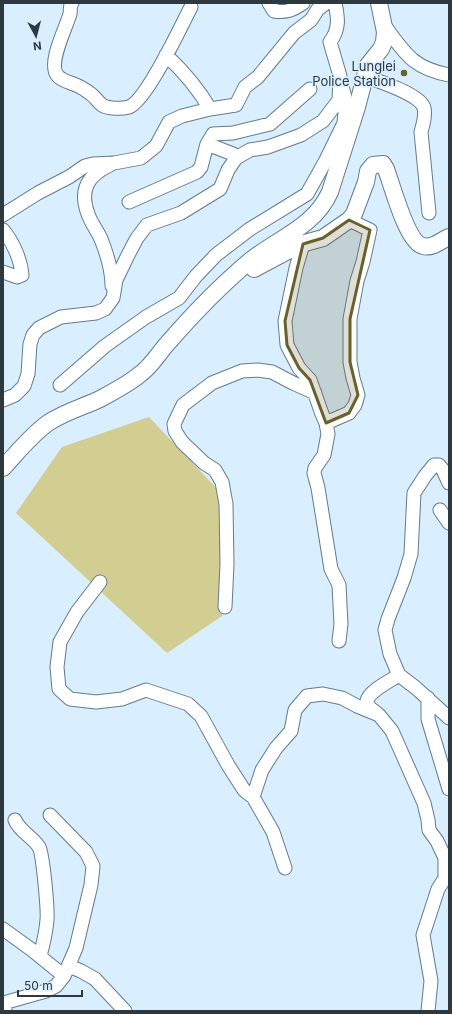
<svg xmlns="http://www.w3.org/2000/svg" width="452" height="1014" font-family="Inter,sans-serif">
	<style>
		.green { fill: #d2cd90 }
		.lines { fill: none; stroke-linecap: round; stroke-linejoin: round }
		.minor-casing { stroke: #637b8c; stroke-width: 15 }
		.major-casing { stroke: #637b8c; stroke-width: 18 }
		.minor { stroke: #fff; stroke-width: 13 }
		.major { stroke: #fff; stroke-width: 16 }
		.marked { fill: #67612e; fill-opacity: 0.2; stroke: #67612e; stroke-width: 3; stroke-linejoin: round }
		.poi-dot { fill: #67612e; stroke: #d9eefe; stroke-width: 1.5 }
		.labels { text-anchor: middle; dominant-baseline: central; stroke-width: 3; stroke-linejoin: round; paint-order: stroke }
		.poi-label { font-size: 13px; fill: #2e383f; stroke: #d9eefe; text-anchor: end }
	</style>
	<rect width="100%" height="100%" fill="#d9eefe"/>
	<path class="green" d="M 149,417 L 220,492 L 225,527 L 222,616 L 167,653 L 16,513 L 62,447 Z"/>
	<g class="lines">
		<g class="minor-casing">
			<path id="minor" d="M 72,3 C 69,7 71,10 70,14 C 66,28 48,62 57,75 C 61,81 70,82 76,85 C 81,87 87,91 91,94 C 95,97 98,102 102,105 C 108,109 122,109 129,107 C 147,100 181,26 191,7
				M 269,3 L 274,11 C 286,13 293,10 303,3
				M 384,25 C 405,53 412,68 449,75
				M 364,76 C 376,80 422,95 424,108 C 426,115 423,125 421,132 L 429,213
				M 210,109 L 236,105 L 245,87 L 258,77 L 294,33 L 311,20 L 318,9 L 326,3
				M 207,144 L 233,154 L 236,158
				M 110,165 C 88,175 79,190 88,214 C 91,223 97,230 101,239 C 107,254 112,270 112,286
				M 129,202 L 197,172 L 201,167 L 207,144 L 213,134 L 233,133 L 270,124 L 310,89
				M 3,215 L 38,193 L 69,177 L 85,166 L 93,164 L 114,163 L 141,158 L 156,146 L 169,122 L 182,116 L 210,109 C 198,88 183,71 166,55
				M 3,230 C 13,242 21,260 22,275 L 17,277 L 3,272
				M 303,244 L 296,268 L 285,321 L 287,345 L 299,368 L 310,380 L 322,414 L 326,423 L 328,434 L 324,455 L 315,468 L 314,473 L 318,488 L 331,569 L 339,585 L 341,624 L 339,641
				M 60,385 L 105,346 L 146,317 L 179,298 L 196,276 L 216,255 L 250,229 L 307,194 L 325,162 L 344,123 L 346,101 L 343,90
				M 3,400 L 15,395 L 24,386 L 28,374 L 30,344 L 33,335 L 39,328 L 61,317 L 96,313 L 105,309 L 113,298 L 116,280 L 128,255 L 137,238 L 147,225 L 181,213 L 220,189 L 228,170 L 236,158 L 250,150 L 268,147 L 301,135 L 323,121 L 339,100 L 340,76 L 330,42 C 340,29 338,17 335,3
				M 326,423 L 349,413 L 355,405 L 358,395 L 353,378 L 350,362 L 350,319 L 357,281 L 363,262 L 370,230 L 349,220
				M 449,483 L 443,470 L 439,465 L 434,465 L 425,476 L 414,493 L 411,554 L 404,578 L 388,619 L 385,630 L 390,654 L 399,675 L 416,688 L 449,718
				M 440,510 L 449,523
				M 100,582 L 77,612 L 60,642 L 57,667 L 59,689 L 70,699 L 96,702 L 122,699 L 146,690 L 188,704 L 201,716 L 228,765 L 244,790 L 253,797 L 262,770 L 276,748 L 291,731 L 295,710 L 307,696 L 323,694 L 342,698 L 357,706 L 379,715
				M 225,607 L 227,564 L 226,504 L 222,482 L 215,470 L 204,463 L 182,442 L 175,431 L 174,424 L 183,405 L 212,383 L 242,371 L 258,370 L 272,372 L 293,383 L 315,393
				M 399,675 C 390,681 369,691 367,701 L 369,707 L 379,715 L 392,731 L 424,803 L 428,820 L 429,830 L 437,841 L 445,858 L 445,878 L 438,889 L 423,935 L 431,981 L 428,1011
				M 428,698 L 428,719 L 449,789
				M 253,797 L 273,832 L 285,868
				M 15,820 C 20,832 33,837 39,847 C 43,854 48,910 47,920 C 46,932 43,945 40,956
				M 3,929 L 32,950 L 64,976
				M 69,966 L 81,971 L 95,979 L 125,1011
				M 4,1011 L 7,1002 L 46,991 L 56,986 L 64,976 L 76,948 L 91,885 L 93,866 L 86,852 L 50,815"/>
		</g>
		<g class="major-casing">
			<path id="major" d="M 254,269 L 301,244 L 323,238 L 349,220 L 354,214 L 366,182 L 368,171 L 373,165 L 383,164 L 386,169 C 392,185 407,243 423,246 C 433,249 441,240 449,237
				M 3,468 C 17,453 31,435 48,423 C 64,412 83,407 100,399 C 111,393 130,383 139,375 C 151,367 158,354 167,344 C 193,314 221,285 251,260 C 279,238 315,226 330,192 L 357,107 L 368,65 L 381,49 L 384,42 L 385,32 L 379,3"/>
		</g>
		<use href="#minor" class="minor"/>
		<use href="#major" class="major"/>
	</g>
	<path class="marked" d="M 349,220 L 370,230 L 350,319 L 350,362 L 358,395 L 349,413 L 326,423 L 310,380 L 299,368 L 287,345 L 285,321 L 303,244 L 323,238 Z"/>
	<circle class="poi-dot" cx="404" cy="73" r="4"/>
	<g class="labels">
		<g class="poi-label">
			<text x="396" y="66">Lunglei<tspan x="396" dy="15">Police Station</tspan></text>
		</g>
	</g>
	<rect width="452" height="1014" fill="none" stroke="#2e383f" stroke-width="8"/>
	<g transform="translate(36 36) rotate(173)" stroke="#d9eefe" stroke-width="3" paint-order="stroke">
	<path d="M0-3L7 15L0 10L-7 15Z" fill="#2e383f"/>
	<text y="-6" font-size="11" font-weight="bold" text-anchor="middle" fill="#2e383f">N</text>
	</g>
	<path d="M18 990v6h64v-6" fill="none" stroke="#2e383f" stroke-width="2"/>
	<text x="24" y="990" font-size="12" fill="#2e383f" stroke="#d9eefe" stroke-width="3" paint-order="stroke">50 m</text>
</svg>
